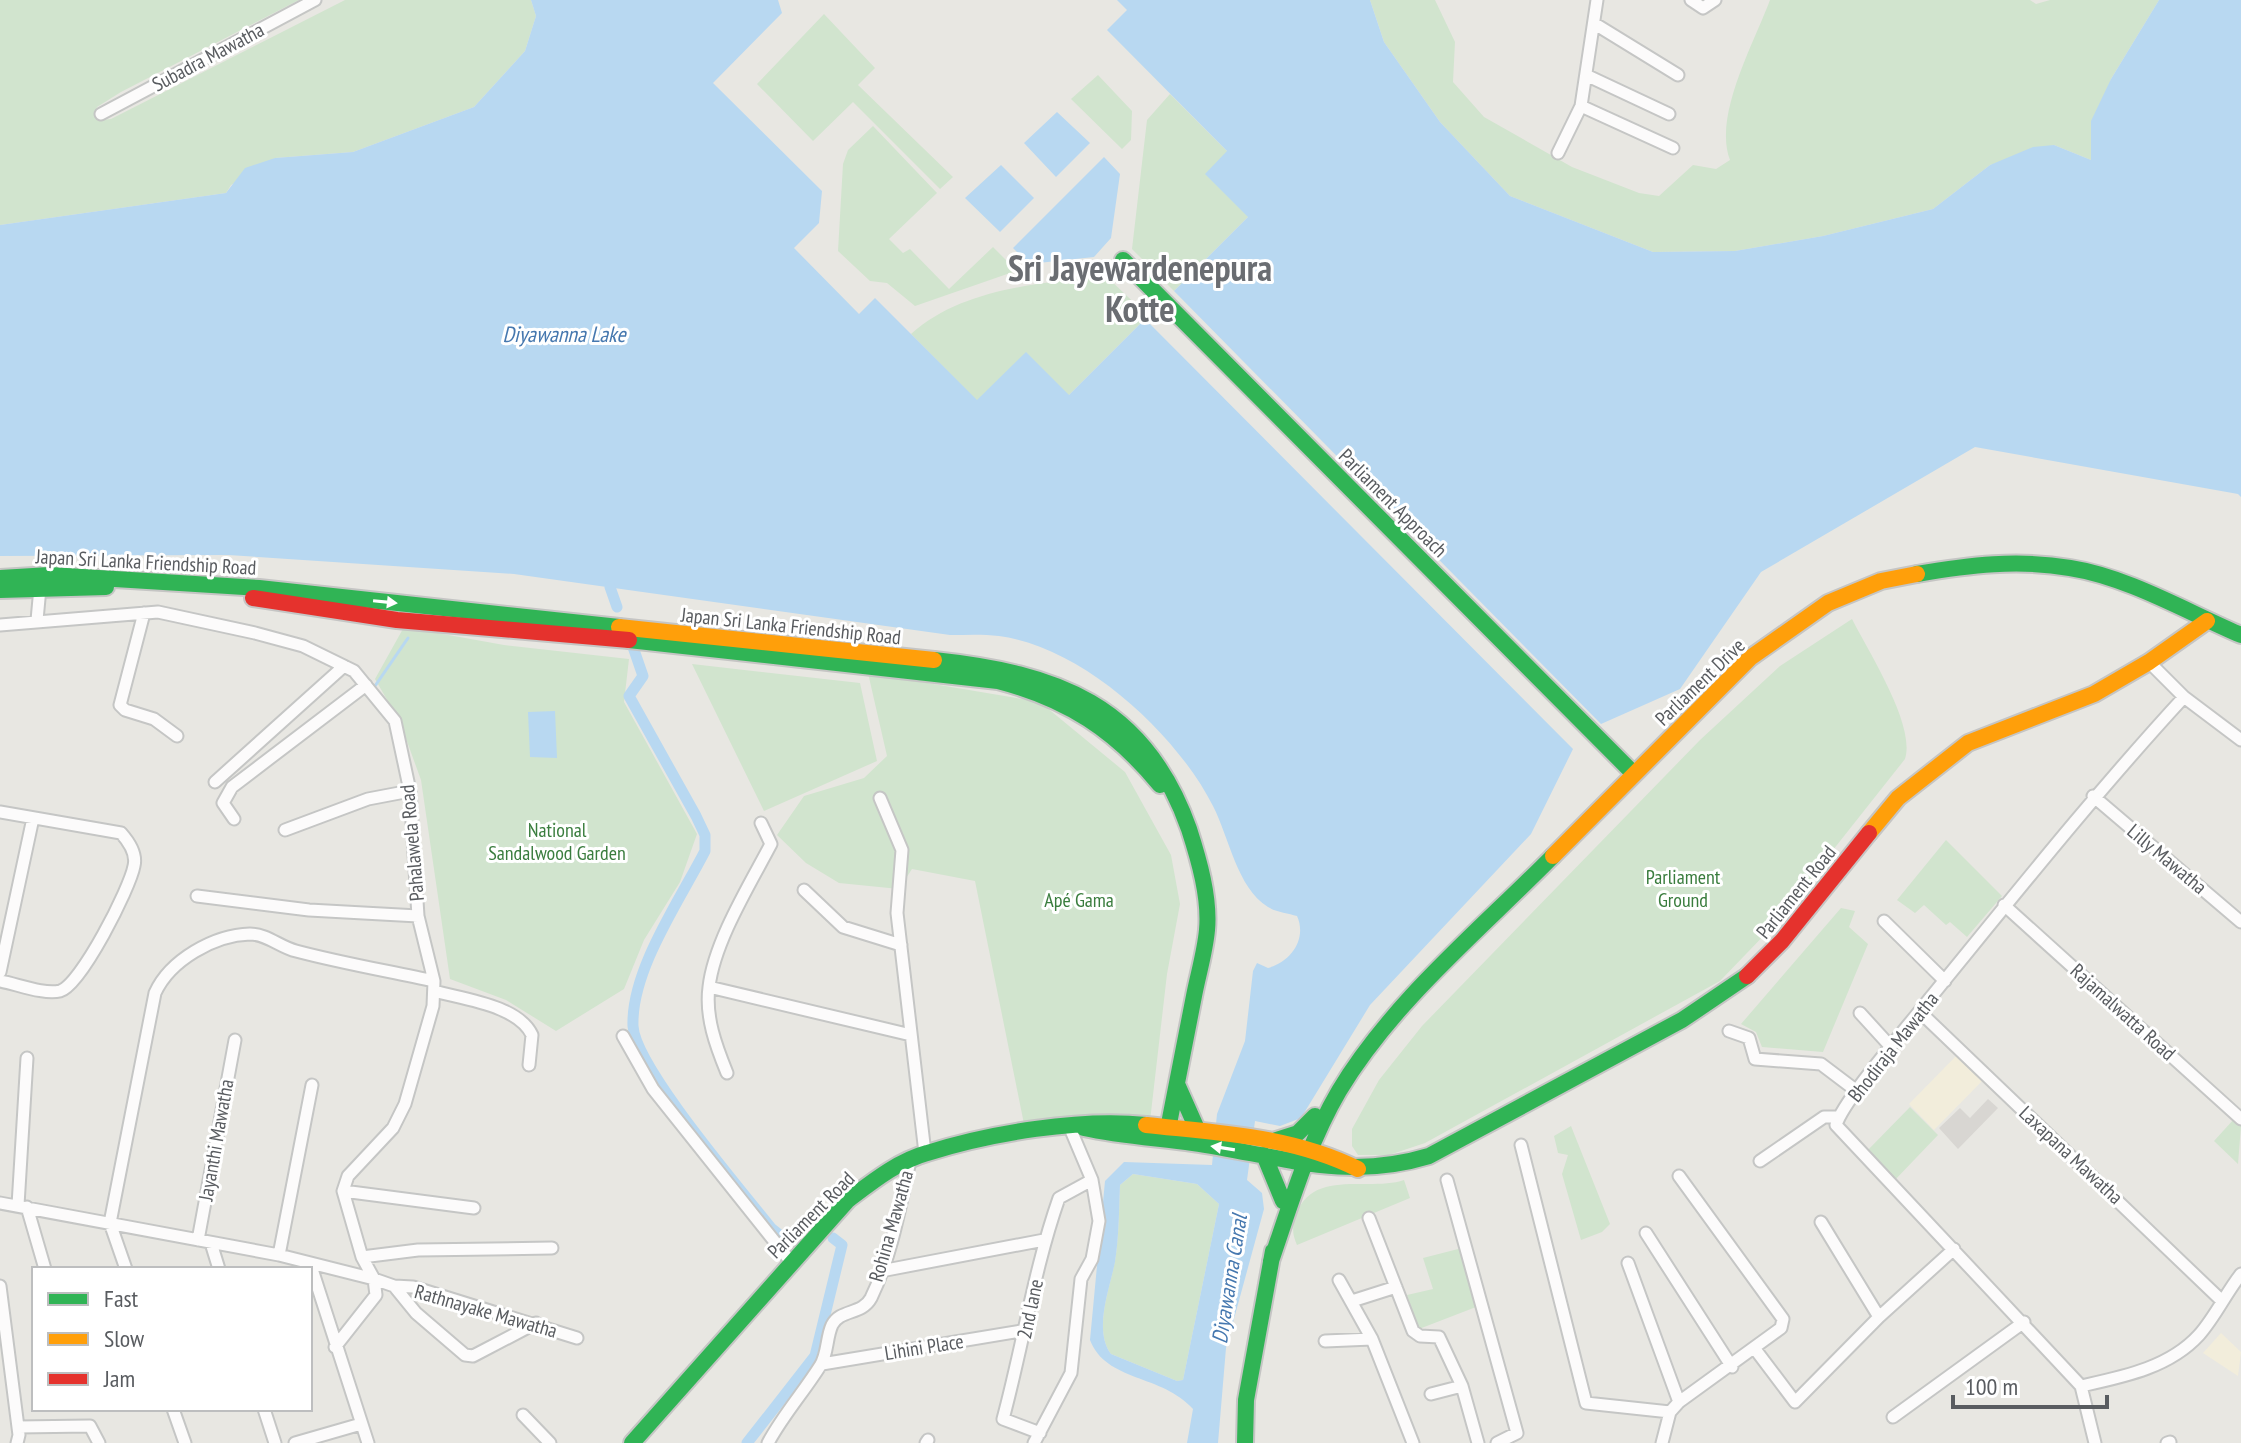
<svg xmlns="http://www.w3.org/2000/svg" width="2241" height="1443" font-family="'PT Sans Narrow',sans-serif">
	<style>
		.commercial { fill: #f2eddb }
		.industrial { fill: #d8d6d2 }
		.green { fill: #d1e4ce }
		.water { fill: #b8d8f1; fill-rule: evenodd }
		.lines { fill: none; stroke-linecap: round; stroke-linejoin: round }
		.stream { stroke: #b8d8f1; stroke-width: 3 }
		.canal { stroke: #b8d8f1; stroke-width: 11 }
		.street-casing { stroke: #c5c6c5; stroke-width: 15 }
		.fast-casing { stroke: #c5c5c4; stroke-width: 20 }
		.slow-casing { stroke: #c5c5c4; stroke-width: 20 }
		.jam-casing { stroke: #c5c5c4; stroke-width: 20 }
		.street { stroke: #fcfbfb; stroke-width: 11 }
		.fast { stroke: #30b455; stroke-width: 16 }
		.slow { stroke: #ff9f0a; stroke-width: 16 }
		.jam { stroke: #e5322d; stroke-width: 16 }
		.oneway { fill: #fff }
		.labels { text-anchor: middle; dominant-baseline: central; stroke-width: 6; stroke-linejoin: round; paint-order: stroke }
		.street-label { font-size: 20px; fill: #595c60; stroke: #fff }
		.park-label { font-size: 20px; fill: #3a7d3e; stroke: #fff }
		.water-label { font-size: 22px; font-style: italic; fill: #4678af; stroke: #fff }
		.town-label { font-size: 36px; font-weight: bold; fill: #6a6d72; stroke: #fff }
	</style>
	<rect width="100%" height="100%" fill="#e8e7e2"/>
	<path class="commercial" d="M 1958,1054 L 1987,1076 L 1934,1130 L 1909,1104 Z
		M 2221,1333 L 2241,1352 L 2238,1376 L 2203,1353 Z"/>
	<path class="industrial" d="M 1988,1099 L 1998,1108 L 1958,1149 L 1939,1128 L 1960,1108 L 1970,1118 Z"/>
	<path class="green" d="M 0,0 L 299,0 L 121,92 L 97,107 L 95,114 L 101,120 L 111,119 L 345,0 L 531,0 L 536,16 L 525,51 L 474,107 L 353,152 L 275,158 L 231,185 L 226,193 L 0,225 Z
		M 1370,0 L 1435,0 L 1455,42 L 1453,82 L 1484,117 L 1572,167 L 1639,193 L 1659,196 L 1693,165 L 1716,169 L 1730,160 C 1713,116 1754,43 1770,0 L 2030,0 L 2036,4 L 2050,0 L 2159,0 L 2111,79 L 2091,160 L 2054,145 L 1990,165 L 1933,209 L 1823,236 L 1735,251 L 1653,252 L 1510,196 L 1440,122 L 1384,42 Z
		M 824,14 L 875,68 L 858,85 L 953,177 L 940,189 L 853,102 L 813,141 L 757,84 Z
		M 1098,75 L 1132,111 L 1131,140 L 1122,149 L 1071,99 Z
		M 1170,94 L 1228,152 L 1248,217 L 1174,291 L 1132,249 L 1147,120 Z
		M 873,126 L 937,193 L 889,239 L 903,253 L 910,249 L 949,289 L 993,247 L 1014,268 L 1013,272 L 915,306 L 887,283 L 870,281 L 838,251 L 843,164 L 848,150 Z
		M 1106,276 L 1148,316 L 1069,395 L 977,401 L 911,334 C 962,288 1041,283 1106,276 Z
		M 1852,619 C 1868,651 1916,725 1905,759 L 1772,927 L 1720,981 L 1425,1143 L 1389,1155 L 1358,1155 L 1352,1146 L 1352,1129 L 1379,1080 L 1422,1026 L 1700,740 L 1780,666 Z
		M 404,627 L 504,645 L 629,659 L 624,702 L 697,834 L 680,882 L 644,940 L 624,989 L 556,1031 L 506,1000 L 450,979 L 421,780 L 400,722 L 375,679 Z
		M 692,664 L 860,683 L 877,761 L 764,811 Z
		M 868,673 L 1040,702 L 1125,772 L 1171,855 L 1180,904 L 1167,974 L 1150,1121 L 1024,1124 L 975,881 L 912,869 L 899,889 L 839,883 L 806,863 L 777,835 L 804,796 L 864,778 L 887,756 Z
		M 1946,840 L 2002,896 L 1967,937 L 1950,922 L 1946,925 L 1924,905 L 1915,913 L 1897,900 Z
		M 1841,908 L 1855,911 L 1849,927 L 1868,944 L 1823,1052 L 1762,1047 L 1756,1032 L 1741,1024 Z
		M 1910,1107 L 1938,1135 L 1893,1182 L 1865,1153 Z
		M 2234,1119 L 2241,1126 L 2238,1164 L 2214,1141 Z
		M 1571,1126 L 1610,1224 L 1602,1232 L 1581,1240 L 1562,1174 L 1568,1155 L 1558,1153 L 1554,1136 Z
		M 1133,1174 L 1197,1184 L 1219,1204 L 1183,1380 L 1177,1381 L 1111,1354 C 1093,1330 1110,1288 1115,1261 C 1119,1237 1119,1210 1120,1185 Z
		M 1404,1180 L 1410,1198 L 1297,1245 C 1292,1234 1292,1227 1296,1215 C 1312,1168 1370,1192 1404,1180 Z
		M 1462,1248 L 1476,1307 L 1419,1329 L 1407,1295 L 1433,1289 L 1423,1258 Z"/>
	<path class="water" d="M 531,0 L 778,0 L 782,13 L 713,83 L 822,191 L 819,223 L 794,248 L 859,314 L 875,298 L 977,400 L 1026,352 L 1069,395 L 1145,319 L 1573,749 L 1531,834 L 1370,1005 L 1301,1118 L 1280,1126 L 1255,1121 L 1247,1180 L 1262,1193 L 1264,1209 L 1226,1348 L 1218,1443 L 1187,1443 L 1193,1409 C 1162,1374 1106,1382 1090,1340 L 1105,1181 L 1124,1162 L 1212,1165 L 1217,1114 L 1245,1041 L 1253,971 L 1257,963 L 1268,968 C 1292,961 1307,938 1297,916 C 1288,913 1276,912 1268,907 C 1237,888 1229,837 1213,806 C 1176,733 1083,647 999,636 C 983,634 966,635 950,635 L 514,574 L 228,555 L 0,556 L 0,225 L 226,193 L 245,168 L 275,158 L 353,152 L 474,107 L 525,51 L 536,16 ZM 1133,1174 L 1197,1184 L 1219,1204 L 1183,1380 L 1177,1381 L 1111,1354 C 1093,1330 1110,1288 1115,1262 C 1119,1237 1119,1210 1120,1185 Z
		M 1117,0 L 1370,0 L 1384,42 L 1440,122 L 1510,196 L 1653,252 L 1735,251 L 1823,236 L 1933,209 L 1990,165 L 2033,147 L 2054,145 L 2091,160 L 2091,121 L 2111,79 L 2159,0 L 2241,0 L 2241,497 L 2238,494 L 1975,447 L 1761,572 L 1680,689 L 1601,724 L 1174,291 L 1248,217 L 1205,174 L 1227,151 L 1107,30 L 1127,10 Z
		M 1057,112 L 1090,143 L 1056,177 L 1024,143 Z
		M 1104,157 L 1120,174 L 1111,238 L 1094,257 L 1029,264 L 1013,248 Z
		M 1001,165 L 1034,198 L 1000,232 L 965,198 Z
		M 555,711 L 557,758 L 530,757 L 528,712 Z"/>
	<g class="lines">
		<path class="stream" d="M 375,686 L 408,638"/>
		<path class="canal" d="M 610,587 L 617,607
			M 633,647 L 643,676 L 629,696 L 696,816 L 705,835 L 705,851 C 680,900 631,970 633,1026 C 635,1067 742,1191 771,1228 L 786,1240
			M 747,1443 L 815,1356 L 842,1245 L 833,1238"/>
		<g class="street-casing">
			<path id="street" d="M 1691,0 L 1703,8 L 1715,0
				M 1595,24 L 1678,75
				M 1588,76 L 1669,114
				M 1581,106 L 1673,148
				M 101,114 L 315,0
				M 1558,153 L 1581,106 L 1597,0
				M 144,613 L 120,705 L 125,710 L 154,719 L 177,736
				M 37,620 L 40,588
				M 0,625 L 158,612 L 255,633 L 303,646 L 354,671 L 395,721 L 410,791 L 418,916 L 434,981 L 433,1006 L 405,1104 L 393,1128 L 348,1176 L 343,1191 L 362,1257 L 374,1279 L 376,1295 L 335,1347
				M 2149,662 L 2184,697 L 2241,740
				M 215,782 L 344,666
				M 2093,796 L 2241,922
				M 880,798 L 902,850 L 897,913 L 925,1153
				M 0,812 L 121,833 C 129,842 137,854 134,866 C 130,888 81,985 60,991 C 44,995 17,984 0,981
				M 234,819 L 223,803 L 232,787 L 366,685
				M 285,830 L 368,799 L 410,791
				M 804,890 L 843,927 L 901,945
				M 197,896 L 309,910 L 418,916
				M 2004,905 L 2241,1119
				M 1884,921 L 1945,981
				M 0,972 L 33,818
				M 709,987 L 911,1035
				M 434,991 C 462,999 518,1005 532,1035 L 529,1065
				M 1920,1012 L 2221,1300
				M 1860,1013 L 1891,1047
				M 1729,1031 L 1749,1038 L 1755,1059 L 1821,1064 L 1858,1092
				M 623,1036 L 653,1089 L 791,1262
				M 727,1073 C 716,1046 705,1017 709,987 C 714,942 750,884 771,844 L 761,823
				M 1521,1145 L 1586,1403 L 1670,1412
				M 1760,1161 L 1824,1117 L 1838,1117
				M 1447,1180 L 1517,1433 L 1497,1443
				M 343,1191 L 474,1208
				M 0,1203 L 279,1255 L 374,1279 L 394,1286 L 416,1313 L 465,1355 L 473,1356 L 536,1323
				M 18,1205 L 27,1058
				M 27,1207 L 45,1269
				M 1369,1218 L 1413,1331 L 1420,1336 L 1439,1337 L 1462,1386 L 1478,1443
				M 1821,1222 L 1879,1317 L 1954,1249
				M 1646,1233 L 1732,1367
				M 198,1240 L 235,1040
				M 211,1243 L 219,1269
				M 279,1255 L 312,1085
				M 362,1257 L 418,1250 L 552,1248
				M 310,1263 L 368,1443
				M 1628,1263 L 1679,1402
				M 126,1269 L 110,1223 L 155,993 C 170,960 214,935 250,934 C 267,934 280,947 296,951 C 341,963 388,971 434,981
				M 881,1271 L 1044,1240
				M 1339,1280 L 1372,1339 L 1413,1443
				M 0,1286 L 19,1435 L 17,1443
				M 394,1286 L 413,1287 L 577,1338
				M 1352,1301 L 1396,1287
				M 1325,1341 L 1372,1339
				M 1755,1349 L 1795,1402 L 1879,1317
				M 822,1364 L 1027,1330
				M 2081,1386 C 2122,1377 2169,1368 2199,1335 C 2215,1317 2226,1293 2241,1274
				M 1431,1394 L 1462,1386
				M 173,1409 L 185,1443
				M 264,1409 L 275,1443
				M 523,1415 L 550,1443
				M 1893,1417 L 2024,1322
				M 18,1427 L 90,1426 L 99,1443
				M 1040,1433 L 1003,1419 C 1023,1345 1034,1269 1059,1198 L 1092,1180
				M 295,1443 L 361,1424
				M 768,1443 C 783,1415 803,1393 820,1366 C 828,1354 826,1338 832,1325 C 840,1309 862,1315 871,1298 C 892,1255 900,1206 910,1161
				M 926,1443 L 928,1440
				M 1034,1443 L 1071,1373 L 1081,1279 L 1092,1259 L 1099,1221 L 1092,1180 L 1070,1128
				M 1662,1443 L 1670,1412 L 1679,1402 L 1781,1328 L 1783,1319 L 1679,1176
				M 2095,1443 L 2081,1386 L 1836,1125 C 1843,1101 1904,1031 1922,1008 C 2008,903 2092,797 2184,697
				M 2167,1443 L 2170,1442"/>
		</g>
		<g class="fast-casing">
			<path id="fast" d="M 1123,260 L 1634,774
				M 1917,574 C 1969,565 2018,559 2070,568 C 2128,577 2187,612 2241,635
				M 0,578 L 50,575 L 259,588 L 619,627
				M 0,590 L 106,587
				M 629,640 L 998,681 C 1067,699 1115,730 1160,785
				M 934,660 C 1056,673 1145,704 1189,829 C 1199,860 1210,898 1207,930 C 1205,952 1198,975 1194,996 C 1185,1044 1175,1091 1166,1139
				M 1177,1084 L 1197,1129
				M 1084,1128 C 1120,1136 1157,1138 1193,1143 C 1277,1155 1344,1182 1429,1156 L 1682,1020 L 1747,976
				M 1276,1140 L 1298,1133 L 1315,1116
				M 1264,1155 L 1283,1201
				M 1271,1261 C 1291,1203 1308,1144 1339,1091 C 1393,1001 1480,930 1553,856
				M 632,1443 L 848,1200 C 872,1182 898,1161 927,1153 C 990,1133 1081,1118 1146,1125
				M 1245,1443 L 1246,1400 L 1273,1251"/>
		</g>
		<g class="slow-casing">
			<path id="slow" d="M 619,627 L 934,660
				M 1869,833 L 1898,798 L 1968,743 L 2094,694 L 2149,662 L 2207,621
				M 1553,856 L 1750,658 L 1828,603 L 1881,581 L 1917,574
				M 1146,1125 C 1219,1133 1292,1136 1358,1169"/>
		</g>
		<g class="jam-casing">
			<path id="jam" d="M 253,598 L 397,620 L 629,640
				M 1747,976 L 1782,941 L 1869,833"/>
		</g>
		<use href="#street" class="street"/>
		<use href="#fast" class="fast"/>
		<use href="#slow" class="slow"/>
		<use href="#jam" class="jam"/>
	</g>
	<defs><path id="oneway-solid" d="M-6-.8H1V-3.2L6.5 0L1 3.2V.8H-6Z" transform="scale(2)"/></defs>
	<g class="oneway">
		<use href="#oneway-solid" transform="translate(385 602) rotate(6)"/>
		<use href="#oneway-solid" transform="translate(1223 1148) rotate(-171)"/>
	</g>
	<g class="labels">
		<g class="street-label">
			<text transform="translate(208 57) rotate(-28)">Subadra Mawatha</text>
			<text transform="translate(1393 503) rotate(45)">Parliament Approach</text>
			<text transform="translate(146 562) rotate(3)">Japan Sri Lanka Friendship Road</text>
			<text transform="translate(791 626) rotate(6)">Japan Sri Lanka Friendship Road</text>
			<text transform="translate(1700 682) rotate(-44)">Parliament Drive</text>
			<text transform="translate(412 843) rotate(-95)">Pahalawela Road</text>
			<text transform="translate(2167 859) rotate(40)">Lilly Mawatha</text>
			<text transform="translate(1796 892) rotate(-51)">Parliament Road</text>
			<text transform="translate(2123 1012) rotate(42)">Rajamalwatta Road</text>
			<text transform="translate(1893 1047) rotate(-52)">Bhodiraja Mawatha</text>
			<text transform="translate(216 1140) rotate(-80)">Jayanthi Mawatha</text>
			<text transform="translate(2071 1155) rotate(43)">Laxapana Mawatha</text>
			<text transform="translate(811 1215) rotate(-45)">Parliament Road</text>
			<text transform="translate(891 1226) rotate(-74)">Rohina Mawatha</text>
			<text transform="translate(1030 1309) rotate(-78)">2nd lane</text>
			<text transform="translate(486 1311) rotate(16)">Rathnayake Mawatha</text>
			<text transform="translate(924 1347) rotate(-9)">Lihini Place</text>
		</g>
		<g class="park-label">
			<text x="557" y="830">National<tspan x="557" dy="23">Sandalwood Garden</tspan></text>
			<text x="1683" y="877">Parliament<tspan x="1683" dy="23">Ground</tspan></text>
			<text x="1079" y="900">Apé Gama</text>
		</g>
		<g class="water-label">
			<text x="564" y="334">Diyawanna Lake</text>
			<text transform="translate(1229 1279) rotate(-81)">Diyawanna Canal</text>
		</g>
		<g class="town-label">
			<text x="1140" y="267">Sri Jayewardenepura<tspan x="1140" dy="41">Kotte</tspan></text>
		</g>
	</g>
	<rect x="32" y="1267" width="280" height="144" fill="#ffffff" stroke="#bdbebf" stroke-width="2"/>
	<rect x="48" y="1293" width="40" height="12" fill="#30b455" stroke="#bdbebf" stroke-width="2"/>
	<text x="104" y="1307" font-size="24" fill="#595c60">Fast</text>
	<rect x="48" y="1333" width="40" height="12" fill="#ff9f0a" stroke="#bdbebf" stroke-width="2"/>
	<text x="104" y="1347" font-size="24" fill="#595c60">Slow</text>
	<rect x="48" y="1373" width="40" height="12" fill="#e5322d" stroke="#bdbebf" stroke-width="2"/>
	<text x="104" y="1387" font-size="24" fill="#595c60">Jam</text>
	<path d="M1953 1395v12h154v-12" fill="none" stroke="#595c60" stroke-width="4"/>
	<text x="1965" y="1395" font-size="24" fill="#595c60" stroke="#ffffff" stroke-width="6" paint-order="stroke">100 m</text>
</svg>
